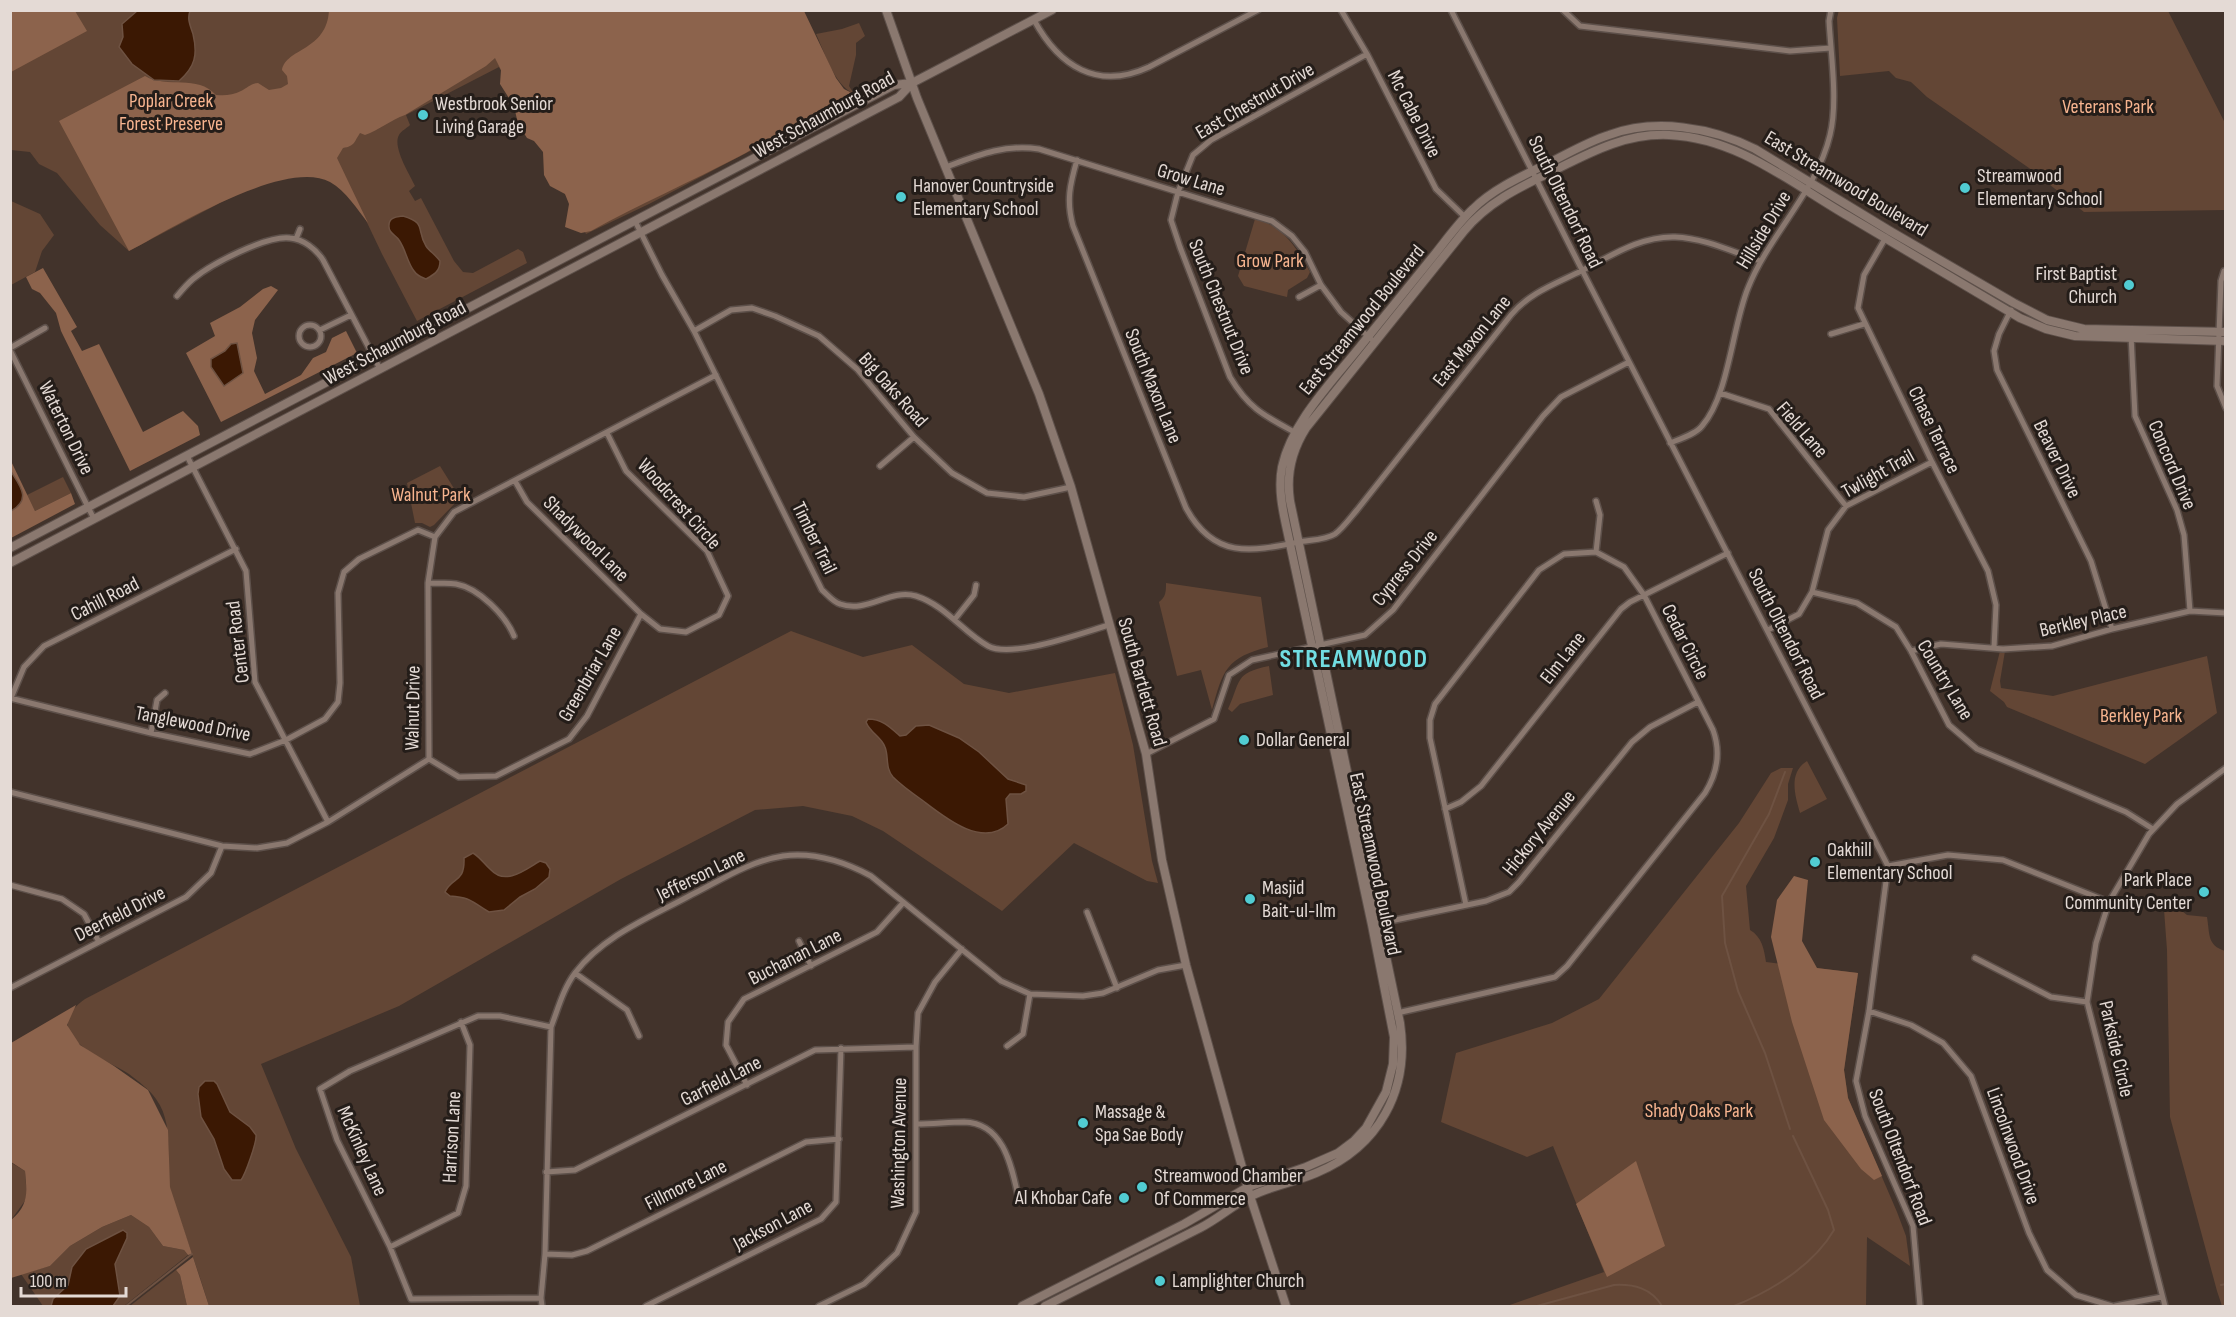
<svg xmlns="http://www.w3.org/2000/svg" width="2236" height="1317" font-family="'Sofia Sans Condensed',sans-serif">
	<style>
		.green { fill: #634635 }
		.forest { fill: #8c634c }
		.water { fill: #3b1803; stroke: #6e5242; stroke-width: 1.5 }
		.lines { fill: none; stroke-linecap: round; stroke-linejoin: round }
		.stream { stroke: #6e5242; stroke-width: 2 }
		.street-casing { stroke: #5d504a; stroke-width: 8 }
		.secondary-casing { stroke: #5d504a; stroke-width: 10 }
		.street { stroke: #8a786f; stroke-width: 5 }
		.secondary { stroke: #8a786f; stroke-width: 8 }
		.poi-dot { fill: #51ccd2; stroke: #241d19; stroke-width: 2 }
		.labels { text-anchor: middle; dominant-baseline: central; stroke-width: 6; stroke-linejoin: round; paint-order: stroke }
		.park-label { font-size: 20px; fill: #f7b48f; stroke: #241d19 }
		.street-label { font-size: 20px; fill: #e4dad5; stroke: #241d19 }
		.poi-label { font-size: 20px; fill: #e4dad5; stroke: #241d19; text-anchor: start }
		.district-label { font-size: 26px; font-weight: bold; letter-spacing: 1.5px; fill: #71dde2; stroke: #241d19 }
	</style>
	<rect width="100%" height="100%" fill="#42332b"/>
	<path class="green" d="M 11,10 L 796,11 L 806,51 L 830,109 L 649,204 L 586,234 L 499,67 L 406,115 L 410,125 C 407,128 401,131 399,135 C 392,147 410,175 415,186 L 409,191 L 415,201 L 421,198 L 454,261 L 463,272 L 473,273 L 518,249 L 523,252 L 527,263 L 417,321 L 382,254 L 330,145 L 129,251 L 100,225 L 57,173 L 39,164 L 30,152 L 11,150 Z
		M 1839,10 L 2168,11 L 2225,123 L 2225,210 L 2084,212 L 2029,168 L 1927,97 L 1911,82 L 1896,78 L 1889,71 L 1840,76 L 1837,18 Z
		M 859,23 L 865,36 L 856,43 L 856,55 L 849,86 L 854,94 C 833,83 826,55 816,34 L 842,29 Z
		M 11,201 L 40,214 L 54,235 L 42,251 L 35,272 L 11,285 Z
		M 1255,219 C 1282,225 1297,248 1310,272 L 1307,278 L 1288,290 L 1287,297 L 1244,286 L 1238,276 Z
		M 440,466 L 460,498 L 434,525 L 430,527 L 422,523 L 415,523 L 407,483 Z
		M 63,477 L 71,493 L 35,511 L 27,495 Z
		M 1166,583 L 1261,597 L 1268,647 C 1226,658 1223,670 1212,710 L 1201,670 L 1177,676 L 1159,602 C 1166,597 1166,591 1166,583 Z
		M 791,631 L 863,657 L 912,645 L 964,684 L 1009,693 L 1115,673 L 1133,745 L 1152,861 L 1158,883 L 1147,881 L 1074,843 L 1002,911 L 883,831 L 852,816 L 803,806 L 755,810 L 621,879 L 399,1006 L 261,1064 L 296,1149 L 351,1257 L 360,1306 L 209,1306 C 201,1280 192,1254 183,1228 C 179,1215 173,1202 170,1188 C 165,1159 175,1125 156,1099 C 149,1089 138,1081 129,1074 C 102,1057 36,1034 85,999 Z
		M 2000,651 L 2005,651 L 2000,681 L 2001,688 L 2053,696 L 2207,656 L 2217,713 L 2145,764 L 2007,707 L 2004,702 L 1990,691 Z
		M 1269,666 L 1273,695 L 1240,704 L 1232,712 L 1228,709 C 1241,681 1234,673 1269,666 Z
		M 1807,761 L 1827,799 L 1800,813 C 1795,795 1788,773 1807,761 Z
		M 1781,768 L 1793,768 L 1788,784 L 1788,800 L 1774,838 L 1746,886 L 1750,930 C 1762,937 1764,949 1766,962 L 1858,973 L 1844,1070 L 1848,1098 L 1897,1212 L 1906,1236 L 1910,1266 L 1867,1237 L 1866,1306 L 1507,1306 L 1604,1272 L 1553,1146 L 1527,1157 L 1441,1122 L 1456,1053 L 1552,1023 L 1599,999 L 1739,823 L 1771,773 Z
		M 2163,896 L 2187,915 L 2207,917 C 2210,935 2207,945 2225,951 L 2225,1306 L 2222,1306 L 2217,1291 L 2170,1117 L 2167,950 Z
		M 10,1162 L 25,1171 L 27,1198 L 11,1220 Z
		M 131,1215 L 149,1227 L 163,1246 L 184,1250 L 188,1255 L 124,1306 L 43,1306 L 21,1274 L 50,1266 L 70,1246 L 102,1227 Z
		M 176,1270 L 180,1275 L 187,1306 L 130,1306 Z"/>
	<path class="forest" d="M 11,10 L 75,11 L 87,31 L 11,72 Z
		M 329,10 L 804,11 L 836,78 L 844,89 L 854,94 L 801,125 C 782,128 758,147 740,156 C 690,182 640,204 591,231 L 581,233 L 565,227 L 569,204 L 565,194 L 550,186 L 544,175 L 543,152 L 534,141 L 527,138 L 518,124 L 514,106 L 500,84 L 501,70 L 495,58 L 486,66 L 405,115 C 391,120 379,130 365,135 L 360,133 C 354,142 355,146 343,148 L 337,158 L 368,223 C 357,209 346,191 330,182 C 284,158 171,229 129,251 L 59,121 L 145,76 C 168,89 197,74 216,95 C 225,96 233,95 241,91 C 247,88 251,83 258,83 L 269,90 L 281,88 L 288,84 L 287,76 L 282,70 C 286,48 327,51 329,10 Z
		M 43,268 L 77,327 L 71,331 L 82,351 L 99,344 L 143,432 L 183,411 L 198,426 L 200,435 L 130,471 L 61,331 L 56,313 L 40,293 L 32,289 L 26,277 Z
		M 271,286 L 278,290 L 255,320 L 252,333 L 257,358 L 254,371 L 265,394 L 301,375 L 313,358 L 326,352 L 332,338 L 346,331 L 357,353 L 221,422 L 186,353 L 215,336 L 210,323 L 240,307 L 263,289 Z
		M 10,459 L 35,511 L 71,493 L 75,504 L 11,538 Z
		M 1794,876 L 1808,880 L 1802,941 L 1817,968 L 1858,973 L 1844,1070 L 1848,1098 L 1882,1176 L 1874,1180 L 1861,1169 L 1824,1120 L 1792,1022 L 1771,937 L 1777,900 Z
		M 76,1005 L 67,1025 L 80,1045 L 114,1066 L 148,1090 L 168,1130 L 170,1187 L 192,1254 L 188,1255 L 184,1250 L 163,1246 L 149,1227 L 131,1215 L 102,1227 L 70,1246 L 50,1266 L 11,1278 L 11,1220 C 29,1205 27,1193 25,1171 L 11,1162 L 11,1043 Z
		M 1636,1161 L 1665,1246 L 1607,1277 L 1576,1204 Z
		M 193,1257 L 209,1306 L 187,1306 L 180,1275 L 176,1270 Z"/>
	<path class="water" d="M 137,11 L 190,11 C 187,19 190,25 193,34 C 198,55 195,67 179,81 L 154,80 L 132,64 L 119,47 L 123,37 L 122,24 Z
		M 403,216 C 427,223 416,230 426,246 C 429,251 436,255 440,261 C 440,271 435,274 426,279 C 421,277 417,276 414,271 C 407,262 406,250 399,240 C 396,235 388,233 389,225 C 389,217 397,217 403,216 Z
		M 237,343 L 243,373 L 224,386 L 211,367 L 211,359 L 225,351 L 231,344 Z
		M 10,470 C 20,486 32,499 11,511 Z
		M 868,719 C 882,719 890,727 900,736 L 906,735 L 916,726 L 929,725 L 959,738 L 979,752 L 1008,779 L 1026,785 L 1026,791 L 1021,794 L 1010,794 L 1006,799 L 1008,824 C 982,849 943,816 922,800 C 912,793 902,786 893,777 C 885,768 889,757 885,747 C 881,736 870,733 866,722 Z
		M 473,853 C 481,858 484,864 491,870 C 506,886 526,869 540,861 L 546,863 L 550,869 L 549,877 L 535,889 L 520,897 L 504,910 L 489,912 C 470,901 473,898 450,896 L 445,892 C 452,876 465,884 464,858 Z
		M 205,1081 L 214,1081 L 217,1084 L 230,1112 L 250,1127 L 256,1135 C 257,1142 245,1175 241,1180 L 232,1180 L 224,1169 L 214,1139 L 201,1117 L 198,1094 L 199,1087 Z
		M 123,1230 L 127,1233 L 127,1238 L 115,1264 L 120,1296 L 113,1306 L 51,1306 L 53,1299 L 68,1285 L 72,1267 L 86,1249 Z"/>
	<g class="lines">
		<path class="stream" d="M 1785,772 L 1769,814 L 1722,896 L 1725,943 L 1738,991 L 1765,1053 L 1790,1129
			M 2221,1285 L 2226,1284
			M 126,1306 L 192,1254
			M 1537,1306 L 1614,1285 C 1634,1284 1651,1288 1662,1306
			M 1734,1306 C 1771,1291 1813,1266 1834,1230 L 1828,1210 L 1793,1136"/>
		<g class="street-casing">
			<path id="street" d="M 1341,10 L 1367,54 L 1436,189 L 1466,218
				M 1451,10 L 1582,270 L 1888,866 L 1869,1011 L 1856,1081 L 1865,1116 L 1913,1226 L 1920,1306
				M 1563,10 L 1580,26 L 1790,51 L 1831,48
				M 1034,20 C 1059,66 1097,91 1149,67 L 1258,10
				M 1077,160 C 1070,184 1066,201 1073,226 L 1186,508 C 1214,559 1250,552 1299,542 C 1309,540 1326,540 1335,534 C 1343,528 1350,518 1357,510 L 1511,315 C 1529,293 1555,284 1581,271 C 1611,256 1640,236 1675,237 C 1704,238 1733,252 1760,261
				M 946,167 C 978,155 1004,144 1039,149 L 1272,221 L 1292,236 L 1305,252 L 1321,285 L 1341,312 L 1371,339
				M 635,221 L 662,275 L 694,331 L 822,590 C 827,594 833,602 840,604 C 867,614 890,588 916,596 C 945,605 963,632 988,646 C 1012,659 1081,633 1109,625
				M 1886,237 L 1864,275 L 1858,308 L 1932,462 L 1988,571 L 1996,605 L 1994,648
				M 296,239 L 300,229
				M 2224,271 L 2221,281 L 2217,386 L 2226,408
				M 177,296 C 182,290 187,284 193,279 C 211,264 267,235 290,238 C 303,239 316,249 323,260 L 380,369
				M 1299,297 L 1321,285
				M 2011,310 L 1999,334 L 1994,351 L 1997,370 L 2091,561 L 2112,629
				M299 336a11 11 0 1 1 22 0a11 11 0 1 1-22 0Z
				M 320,330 L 351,315
				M 694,331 L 731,310 L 752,308 L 775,316 L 819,336 L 857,369 L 914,437 L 952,473 L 987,493 L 1024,497 L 1071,487
				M 1831,334 L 1864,324
				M 2131,335 L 2135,416 L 2177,510 L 2184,535 L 2190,611
				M 10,348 L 45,328
				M 10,350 L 94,519
				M 1720,393 L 1769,409 L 1846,506
				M 1296,433 C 1265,416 1249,409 1230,377 L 1180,247 L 1171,220 L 1178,192 L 1193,155 L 1211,140 L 1367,54
				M 1670,443 C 1680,439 1696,434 1702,426 C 1729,395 1732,327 1748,288 C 1769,235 1817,191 1830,135 C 1838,103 1831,55 1829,21 L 1831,10
				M 187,456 L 246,571 L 255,682 L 328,822
				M 880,466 L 914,437
				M 515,481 L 527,502 L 641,614 L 660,629 L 686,632 L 719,615 L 728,596 L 707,551 L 626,471 L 607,433
				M 1596,501 L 1600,515 L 1596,552
				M 428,583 C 437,583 447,583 456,584 C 479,588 506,616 514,636
				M 1812,592 L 1857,603 L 1896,627 L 1911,651 L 1949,725 L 1977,749 L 2126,812 L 2153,829
				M 955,619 L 974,595 L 976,585
				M 1768,630 L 1799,614 L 1812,592 L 1828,530 L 1846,506 L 1932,462
				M 1911,651 L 1941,644 L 2003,649 L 2052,646 L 2112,629 L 2190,611 L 2226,613
				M 10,698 L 151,733 L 250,754 L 286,740 L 325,719 L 338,702 L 340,683 L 338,593 L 344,572 L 359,559 L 418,530 L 435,537
				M 11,698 L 24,667 L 44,646 L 236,549
				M 151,733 L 157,700 L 165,693
				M 1146,754 L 1214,719 L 1229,675 L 1252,660 L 1365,635 L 1393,610 L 1543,416 L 1561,397 L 1629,362
				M 429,759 L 459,777 L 496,776 L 569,739 L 587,716 L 641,614
				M 10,792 L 222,846 L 257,848 L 287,843 L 328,822 L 429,759 L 428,583 L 435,537 L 454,512 L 716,375
				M 1445,809 L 1461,802 L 1481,786 L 1621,609 L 1630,602 L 1728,553
				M 1888,866 L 1948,855 L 2003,860 L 2109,902
				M 10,885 L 62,899 L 84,914 L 99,942
				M 1087,912 L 1117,988
				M 1376,924 L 1486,901 L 1509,892 L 1519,882 L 1632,742 L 1650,727 L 1698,702
				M 799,941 L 811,966
				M 1975,958 L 2051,997 L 2087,1002
				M 575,973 L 627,1010 L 639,1036
				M 10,988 L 186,897 L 211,873 L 222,846
				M 1869,1011 L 1911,1025 L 1943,1043 L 1971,1076 L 2029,1233 L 2047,1270 L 2076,1295 L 2112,1306
				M 1397,1013 L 1555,977 L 1567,966 L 1705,793 C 1718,772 1721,752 1713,730 L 1644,595 L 1624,567 L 1596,552 L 1564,554 L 1539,570 L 1435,704 L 1430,720 L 1430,738 L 1466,905
				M 1007,1046 L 1023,1034 L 1030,994
				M 747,1085 L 726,1045 L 728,1022 L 744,999 L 877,932 L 903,903
				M 917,1124 C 933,1124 949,1122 964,1122 C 1005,1123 1012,1169 1019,1200
				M 546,1172 L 575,1170 L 815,1050 L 916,1047
				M 390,1247 L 458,1213 L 466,1186 L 470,1045 L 461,1022
				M 545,1254 L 572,1255 L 587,1251 L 806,1142 L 839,1139
				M 541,1298 L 411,1299 L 390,1247 L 337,1140 L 320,1089 L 350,1071 L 478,1016 L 500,1016 L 551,1027
				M 542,1306 L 541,1298 L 545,1254 L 551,1027 C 558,1009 563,989 575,973 C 604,935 651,917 691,895 C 721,880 750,861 783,856 C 813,852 845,862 871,876 L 1001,981 L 1030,994 L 1083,996 L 1103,993 L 1158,970 L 1186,965
				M 646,1306 L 821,1219 L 836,1202 L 841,1048
				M 819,1306 L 864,1284 L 897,1253 L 916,1212 L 916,1047 L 918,1013 L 935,982 L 962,949
				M 2115,1306 L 2162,1297
				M 2165,1306 L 2087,1002 L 2096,943 L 2109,902 L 2149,834 L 2177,804 L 2226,768"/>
		</g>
		<g class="secondary-casing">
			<path id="secondary" d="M 886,10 L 917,98 L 1039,394 L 1071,487 L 1146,754 L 1162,860 L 1186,965 L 1250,1196 L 1286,1306
				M 10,548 L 894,85 L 912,83
				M 10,563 L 899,97 L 912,83 L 1052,10
				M 1022,1306 L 1184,1224 L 1248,1187 L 1306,1167 L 1338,1153 L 1354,1141 L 1366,1128 L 1386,1092 L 1393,1064 L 1394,1037 L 1372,925 L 1290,544 C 1285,519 1277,493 1282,467 C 1292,421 1334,380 1363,343 C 1387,313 1411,284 1435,254 C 1447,239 1459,222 1473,209 C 1493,189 1522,176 1547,164 C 1567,154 1587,142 1609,135 C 1655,118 1711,127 1755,149 L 1890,231 L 2014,303 L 2047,320 L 2084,329 L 2226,332
				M 1045,1306 C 1097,1280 1149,1254 1200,1228 C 1218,1219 1233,1205 1251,1196 C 1271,1186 1295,1182 1316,1173 C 1379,1147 1410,1090 1400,1023 L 1290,501 C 1286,475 1292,450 1306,428 L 1464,231 C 1488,202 1520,187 1553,171 C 1591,152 1626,133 1669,135 C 1738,138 1791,183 1848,216 C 1905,250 1963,284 2020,318 L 2046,329 L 2075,336 L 2226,341"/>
		</g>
		<use href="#street" class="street"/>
		<use href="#secondary" class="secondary"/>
	</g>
	<g class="poi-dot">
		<circle cx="423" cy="115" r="6"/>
		<circle cx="1965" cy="188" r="6"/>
		<circle cx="901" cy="197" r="6"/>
		<circle cx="2129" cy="285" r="6"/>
		<circle cx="1244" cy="740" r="6"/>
		<circle cx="1815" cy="862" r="6"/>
		<circle cx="2204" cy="892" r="6"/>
		<circle cx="1250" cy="899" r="6"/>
		<circle cx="1083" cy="1123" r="6"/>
		<circle cx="1142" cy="1187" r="6"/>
		<circle cx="1124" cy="1198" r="6"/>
		<circle cx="1160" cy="1281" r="6"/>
	</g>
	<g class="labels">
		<g class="park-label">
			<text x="171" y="101">Poplar Creek<tspan x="171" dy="23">Forest Preserve</tspan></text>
			<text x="2108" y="107">Veterans Park</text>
			<text x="1270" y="261">Grow Park</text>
			<text x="431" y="495">Walnut Park</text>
			<text x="2141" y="716">Berkley Park</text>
			<text x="1699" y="1111">Shady Oaks Park</text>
		</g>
		<g class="street-label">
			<text transform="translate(1255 101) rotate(-30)">East Chestnut Drive</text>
			<text transform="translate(1414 114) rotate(63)">Mc Cabe Drive</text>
			<text transform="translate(824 115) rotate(-29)">West Schaumburg Road</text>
			<text transform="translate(1191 180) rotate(17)">Grow Lane</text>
			<text transform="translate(1846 184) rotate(31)">East Streamwood Boulevard</text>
			<text transform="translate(1565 202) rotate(64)">South Oltendorf Road</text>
			<text transform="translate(1764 230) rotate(-59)">Hillside Drive</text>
			<text transform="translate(1221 307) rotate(68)">South Chestnut Drive</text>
			<text transform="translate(1362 320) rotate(-51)">East Streamwood Boulevard</text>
			<text transform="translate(1472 341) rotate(-51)">East Maxon Lane</text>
			<text transform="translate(395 343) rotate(-28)">West Schaumburg Road</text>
			<text transform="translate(1153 386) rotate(68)">South Maxon Lane</text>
			<text transform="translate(893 390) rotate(48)">Big Oaks Road</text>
			<text transform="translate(66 428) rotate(64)">Waterton Drive</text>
			<text transform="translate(1802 430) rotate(49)">Field Lane</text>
			<text transform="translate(1934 430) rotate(64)">Chase Terrace</text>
			<text transform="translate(2057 459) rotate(64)">Beaver Drive</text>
			<text transform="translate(2172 465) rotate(67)">Concord Drive</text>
			<text transform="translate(1878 474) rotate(-29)">Twlight Trail</text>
			<text transform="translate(679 504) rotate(48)">Woodcrest Circle</text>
			<text transform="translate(814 538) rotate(64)">Timber Trail</text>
			<text transform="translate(586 539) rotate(45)">Shadywood Lane</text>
			<text transform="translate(1405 568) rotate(-51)">Cypress Drive</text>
			<text transform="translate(105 599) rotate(-27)">Cahill Road</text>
			<text transform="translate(2083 621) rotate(-13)">Berkley Place</text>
			<text transform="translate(1786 634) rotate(63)">South Oltendorf Road</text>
			<text transform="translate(238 642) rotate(-97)">Center Road</text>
			<text transform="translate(1685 642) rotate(63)">Cedar Circle</text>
			<text transform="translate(1563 658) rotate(-52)">Elm Lane</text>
			<text transform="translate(590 674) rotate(-60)">Greenbriar Lane</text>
			<text transform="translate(1945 680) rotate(59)">Country Lane</text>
			<text transform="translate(1142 682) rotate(74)">South Bartlett Road</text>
			<text transform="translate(413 708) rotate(-89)">Walnut Drive</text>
			<text transform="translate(193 724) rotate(11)">Tanglewood Drive</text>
			<text transform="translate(1539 833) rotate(-51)">Hickory Avenue</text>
			<text transform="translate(1375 864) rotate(78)">East Streamwood Boulevard</text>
			<text transform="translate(701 875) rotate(-26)">Jefferson Lane</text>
			<text transform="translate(120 914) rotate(-27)">Deerfield Drive</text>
			<text transform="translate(795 957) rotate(-27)">Buchanan Lane</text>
			<text transform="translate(2116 1049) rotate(77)">Parkside Circle</text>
			<text transform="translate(721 1081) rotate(-27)">Garfield Lane</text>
			<text transform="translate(452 1137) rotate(-87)">Harrison Lane</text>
			<text transform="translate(899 1143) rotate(-89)">Washington Avenue</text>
			<text transform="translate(2013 1146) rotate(70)">Lincolnwood Drive</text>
			<text transform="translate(362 1151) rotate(66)">McKinley Lane</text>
			<text transform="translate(1900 1157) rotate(69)">South Oltendorf Road</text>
			<text transform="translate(686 1185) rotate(-27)">Fillmore Lane</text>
			<text transform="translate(773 1225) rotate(-28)">Jackson Lane</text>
		</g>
		<g class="poi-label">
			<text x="435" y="104">Westbrook Senior<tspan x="435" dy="23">Living Garage</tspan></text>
			<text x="1977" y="176">Streamwood<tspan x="1977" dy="23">Elementary School</tspan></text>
			<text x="913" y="186">Hanover Countryside<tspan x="913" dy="23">Elementary School</tspan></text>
			<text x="2117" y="274" text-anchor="end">First Baptist<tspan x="2117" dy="23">Church</tspan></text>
			<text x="1256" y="740">Dollar General</text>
			<text x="1827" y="850">Oakhill<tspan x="1827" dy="23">Elementary School</tspan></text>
			<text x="2192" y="880" text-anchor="end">Park Place<tspan x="2192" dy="23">Community Center</tspan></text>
			<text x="1262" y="888">Masjid<tspan x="1262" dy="23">Bait-ul-Ilm</tspan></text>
			<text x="1095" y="1112">Massage &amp;<tspan x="1095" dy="23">Spa Sae Body</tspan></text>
			<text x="1154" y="1176">Streamwood Chamber<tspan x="1154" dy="23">Of Commerce</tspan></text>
			<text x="1112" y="1198" text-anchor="end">Al Khobar Cafe</text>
			<text x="1172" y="1281">Lamplighter Church</text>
		</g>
		<g class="district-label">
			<text x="1354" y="659">STREAMWOOD</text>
		</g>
	</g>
	<rect width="2236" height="1317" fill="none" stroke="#e4dad5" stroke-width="24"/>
	<path d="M21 1287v9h105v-9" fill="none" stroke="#e4dad5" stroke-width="3"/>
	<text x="30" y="1287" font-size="18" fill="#e4dad5" stroke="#241d19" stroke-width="4.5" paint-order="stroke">100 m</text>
</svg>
